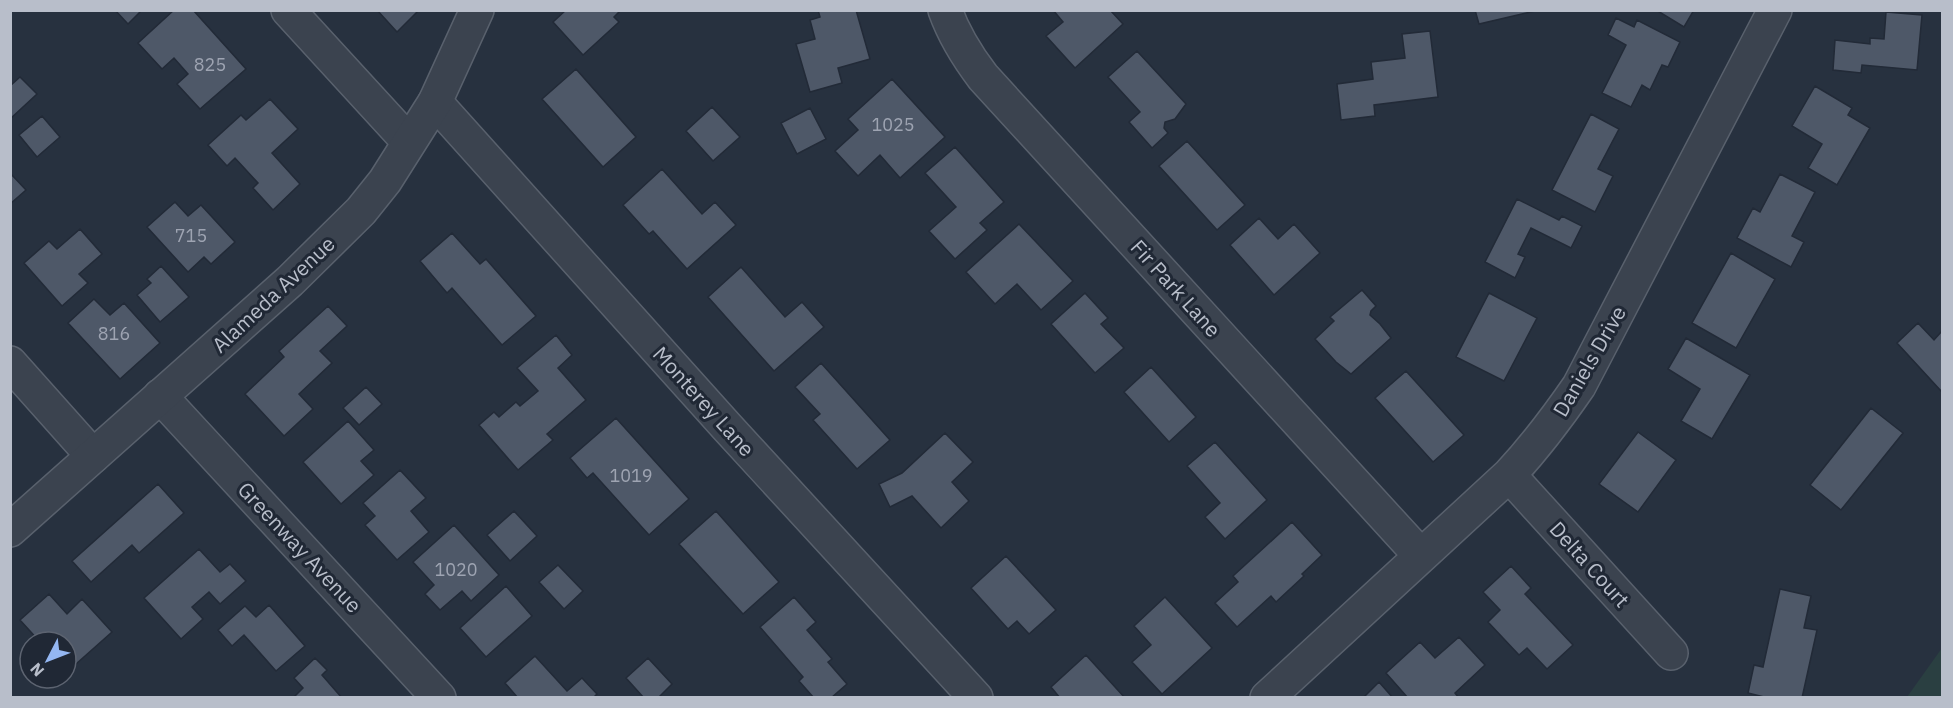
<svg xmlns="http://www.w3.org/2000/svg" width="1953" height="708" font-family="'IBM Plex Sans',sans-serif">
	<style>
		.green { fill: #2a3f41 }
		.building { fill: #4e5868; stroke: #222a37; stroke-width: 1.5 }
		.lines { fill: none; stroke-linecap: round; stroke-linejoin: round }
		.minor-casing { stroke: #59616d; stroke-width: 36 }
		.tertiary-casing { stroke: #59616d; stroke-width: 36 }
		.minor { stroke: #3b434f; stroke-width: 33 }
		.tertiary { stroke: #3b434f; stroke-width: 33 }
		.labels { text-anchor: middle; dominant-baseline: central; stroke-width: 6; stroke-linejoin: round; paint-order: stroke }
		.number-label { font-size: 18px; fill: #9ea4b2 }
		.street-label { font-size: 21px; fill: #b8beca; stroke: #202835 }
	</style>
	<rect width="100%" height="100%" fill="#27313f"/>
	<path class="green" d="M 1942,648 L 1942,697 L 1907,697 Z"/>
	<path class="building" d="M 115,10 L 142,10 L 128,24 Z
		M 174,10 L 193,10 L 246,69 L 200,109 L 177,84 L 188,74 L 174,58 L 162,69 L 138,43 Z
		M 377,10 L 419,10 L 397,32 Z
		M 566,10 L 621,10 L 614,17 L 619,22 L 583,55 L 553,22 Z
		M 818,10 L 856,10 L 870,59 L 838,68 L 842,83 L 810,92 L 796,44 L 815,39 L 810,20 L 820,17 Z
		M 1053,10 L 1110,10 L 1123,24 L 1075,68 L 1046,36 L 1063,22 Z
		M 1475,10 L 1539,10 L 1479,24 Z
		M 1656,10 L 1694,10 L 1684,27 Z
		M 1886,12 L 1922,15 L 1917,70 L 1862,65 L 1861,73 L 1833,70 L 1835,40 L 1870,44 L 1870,38 L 1884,39 Z
		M 1616,18 L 1634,27 L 1637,20 L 1680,42 L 1668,67 L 1662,65 L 1650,90 L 1642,85 L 1631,107 L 1602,93 L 1626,45 L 1608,35 Z
		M 1430,31 L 1438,97 L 1374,105 L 1375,116 L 1341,120 L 1337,84 L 1373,79 L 1371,62 L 1405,58 L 1402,34 Z
		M 1137,51 L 1186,104 L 1175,119 L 1165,122 L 1164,128 L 1168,133 L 1152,148 L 1129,122 L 1140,112 L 1108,77 Z
		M 576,69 L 636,137 L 603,167 L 542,99 Z
		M 20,77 L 37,94 L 10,119 L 10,86 Z
		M 892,79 L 945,137 L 900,178 L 880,155 L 858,176 L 835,151 L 858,130 L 848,119 Z
		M 1815,86 L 1852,108 L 1848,115 L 1870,128 L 1837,185 L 1808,168 L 1822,144 L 1792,126 Z
		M 270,99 L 298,129 L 272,153 L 300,184 L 273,210 L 253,188 L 258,183 L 235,158 L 227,166 L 208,145 L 241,115 L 246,120 Z
		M 712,107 L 740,137 L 713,161 L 686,131 Z
		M 810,108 L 826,139 L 797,154 L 781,123 Z
		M 1591,114 L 1619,129 L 1598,169 L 1613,176 L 1595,212 L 1552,190 Z
		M 42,116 L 60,137 L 37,157 L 19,135 Z
		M 1187,141 L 1245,205 L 1217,230 L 1159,166 Z
		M 955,147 L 1004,202 L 980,223 L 987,230 L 955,259 L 929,231 L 956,207 L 925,173 Z
		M 662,169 L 702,214 L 715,202 L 736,225 L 687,269 L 653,231 L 649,234 L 623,205 Z
		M 10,173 L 26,190 L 10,204 Z
		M 1780,174 L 1815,192 L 1792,236 L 1804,242 L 1791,267 L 1737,238 L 1753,208 L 1760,212 Z
		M 1517,199 L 1559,220 L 1562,216 L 1582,226 L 1571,248 L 1531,228 L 1518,254 L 1525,257 L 1515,278 L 1485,262 Z
		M 175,202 L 188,216 L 201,205 L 235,242 L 211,264 L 204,257 L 188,272 L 147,227 Z
		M 1259,218 L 1278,239 L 1294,224 L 1320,253 L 1274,295 L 1230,245 Z
		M 1019,224 L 1073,281 L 1041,310 L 1017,284 L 995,304 L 966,272 Z
		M 80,229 L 102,254 L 79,274 L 88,283 L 62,306 L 24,263 L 49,241 L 57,249 Z
		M 452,233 L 480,264 L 486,259 L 536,316 L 502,345 L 452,288 L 447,293 L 420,261 Z
		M 1731,253 L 1775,279 L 1736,348 L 1692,323 Z
		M 161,266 L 189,297 L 160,322 L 137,295 L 151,283 L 147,279 Z
		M 741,267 L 785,317 L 802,302 L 824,327 L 774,371 L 708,297 Z
		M 1362,290 L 1376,306 L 1371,311 L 1370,315 L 1380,324 L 1391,338 L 1351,374 L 1336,362 L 1315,339 L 1334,321 L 1330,317 Z
		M 1085,293 L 1108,318 L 1101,324 L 1124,348 L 1095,373 L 1051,324 Z
		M 1489,293 L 1537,318 L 1504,381 L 1456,357 Z
		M 94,299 L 110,315 L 124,303 L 160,343 L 120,379 L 68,323 Z
		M 328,306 L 347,326 L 320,351 L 332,363 L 299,394 L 313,409 L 284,436 L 245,394 L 284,357 L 279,351 Z
		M 1918,323 L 1934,340 L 1942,331 L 1942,392 L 1897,343 Z
		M 556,335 L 572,355 L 558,368 L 586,400 L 547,434 L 553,440 L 518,470 L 479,425 L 494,412 L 499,417 L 516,402 L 520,406 L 538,391 L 517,368 Z
		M 1686,338 L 1750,375 L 1712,439 L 1681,421 L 1700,389 L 1668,369 Z
		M 821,363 L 890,440 L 857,469 L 813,420 L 820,414 L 795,387 Z
		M 1151,367 L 1196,417 L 1169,442 L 1124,392 Z
		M 1406,371 L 1464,435 L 1433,462 L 1375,398 Z
		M 366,387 L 382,404 L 359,425 L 343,408 Z
		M 1871,408 L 1903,433 L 1841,510 L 1810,485 Z
		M 616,418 L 689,499 L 649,535 L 593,473 L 587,478 L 570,458 Z
		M 348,421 L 374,450 L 361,461 L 374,475 L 341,504 L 303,462 Z
		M 1638,432 L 1676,460 L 1638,512 L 1599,484 Z
		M 945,433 L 973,462 L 952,482 L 969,501 L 941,528 L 912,496 L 890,507 L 879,484 L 902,473 Z
		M 1215,442 L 1267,500 L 1225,539 L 1205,517 L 1220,503 L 1187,466 Z
		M 400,470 L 426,498 L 411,511 L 429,532 L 397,560 L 365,525 L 375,516 L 363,503 Z
		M 158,484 L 184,513 L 139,553 L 132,545 L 91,582 L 72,561 Z
		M 514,511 L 537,536 L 510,561 L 487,535 Z
		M 716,511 L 779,582 L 743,614 L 679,544 Z
		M 1292,522 L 1322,555 L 1302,574 L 1304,576 L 1276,602 L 1271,596 L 1237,627 L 1215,603 L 1238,582 L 1233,576 Z
		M 454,525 L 499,575 L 471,601 L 462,591 L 440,610 L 425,594 L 434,585 L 413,562 Z
		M 199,549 L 220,572 L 230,564 L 246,581 L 220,604 L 209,592 L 192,607 L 203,619 L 181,639 L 144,598 Z
		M 1006,556 L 1056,610 L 1029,634 L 1017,621 L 1008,629 L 971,588 Z
		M 558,565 L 583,591 L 564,609 L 539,582 Z
		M 1511,566 L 1531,588 L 1525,594 L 1573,645 L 1547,669 L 1527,648 L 1519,655 L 1488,622 L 1500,610 L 1483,592 Z
		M 506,586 L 532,616 L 486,657 L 460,628 Z
		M 1780,589 L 1811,596 L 1804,628 L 1817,630 L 1802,698 L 1768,698 L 1748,693 L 1754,665 L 1763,667 Z
		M 49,594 L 67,614 L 82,599 L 112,632 L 67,672 L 66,642 L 40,642 L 20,620 Z
		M 794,597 L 816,622 L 807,630 L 832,659 L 828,662 L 847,684 L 831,698 L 814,698 L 799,681 L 803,677 L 760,627 Z
		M 1165,597 L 1212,648 L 1162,694 L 1132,662 L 1151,645 L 1134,626 Z
		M 269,605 L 305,646 L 276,671 L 244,635 L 232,646 L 218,630 L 245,606 L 256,617 Z
		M 1459,637 L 1485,665 L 1455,693 L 1459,698 L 1408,698 L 1386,673 L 1420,642 L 1435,658 Z
		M 1086,655 L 1125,698 L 1060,698 L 1051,687 Z
		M 535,656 L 567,691 L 582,678 L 597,694 L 593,698 L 518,698 L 505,683 Z
		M 315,658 L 327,670 L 322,675 L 342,698 L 293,698 L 303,688 L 294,678 Z
		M 648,658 L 672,684 L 658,698 L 644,698 L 626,678 Z
		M 1379,682 L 1393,698 L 1363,698 Z"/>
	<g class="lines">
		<g class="minor-casing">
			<path id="minor" d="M 288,10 L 409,142
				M 945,10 C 954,35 967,56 983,77 L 1421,556
				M 435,102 L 727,427 L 976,698
				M 10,363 L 93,456
				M 160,396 L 439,698
				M 1509,475 L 1671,653
				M 1267,698 L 1509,475 C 1535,447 1557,418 1579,386 L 1775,10"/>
		</g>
		<g class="tertiary-casing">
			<path id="tertiary" d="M 10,530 L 290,281 L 361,211 L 385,181 L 435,102 L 477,10"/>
		</g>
		<use href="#minor" class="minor"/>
		<use href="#tertiary" class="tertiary"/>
	</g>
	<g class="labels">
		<g class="number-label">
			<text x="210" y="64">825</text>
			<text x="893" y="124">1025</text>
			<text x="191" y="235">715</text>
			<text x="114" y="333">816</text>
			<text x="631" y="475">1019</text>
			<text x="456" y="569">1020</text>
		</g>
		<g class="street-label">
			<text transform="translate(1176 288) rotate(48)">Fir Park Lane</text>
			<text transform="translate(273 294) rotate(-43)">Alameda Avenue</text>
			<text transform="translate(1589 361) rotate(-60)">Daniels Drive</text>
			<text transform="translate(704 401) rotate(48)">Monterey Lane</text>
			<text transform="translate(300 547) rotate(47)">Greenway Avenue</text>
			<text transform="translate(1590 564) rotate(48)">Delta Court</text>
		</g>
	</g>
	<rect width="1953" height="708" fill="none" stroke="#b8beca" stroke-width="24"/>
	<g transform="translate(48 660) rotate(228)"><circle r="28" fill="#202835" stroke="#5d6471" stroke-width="1.5"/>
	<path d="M0-4.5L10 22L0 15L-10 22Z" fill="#94b7f2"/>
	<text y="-9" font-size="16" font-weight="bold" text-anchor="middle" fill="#b8beca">N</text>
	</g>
</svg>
